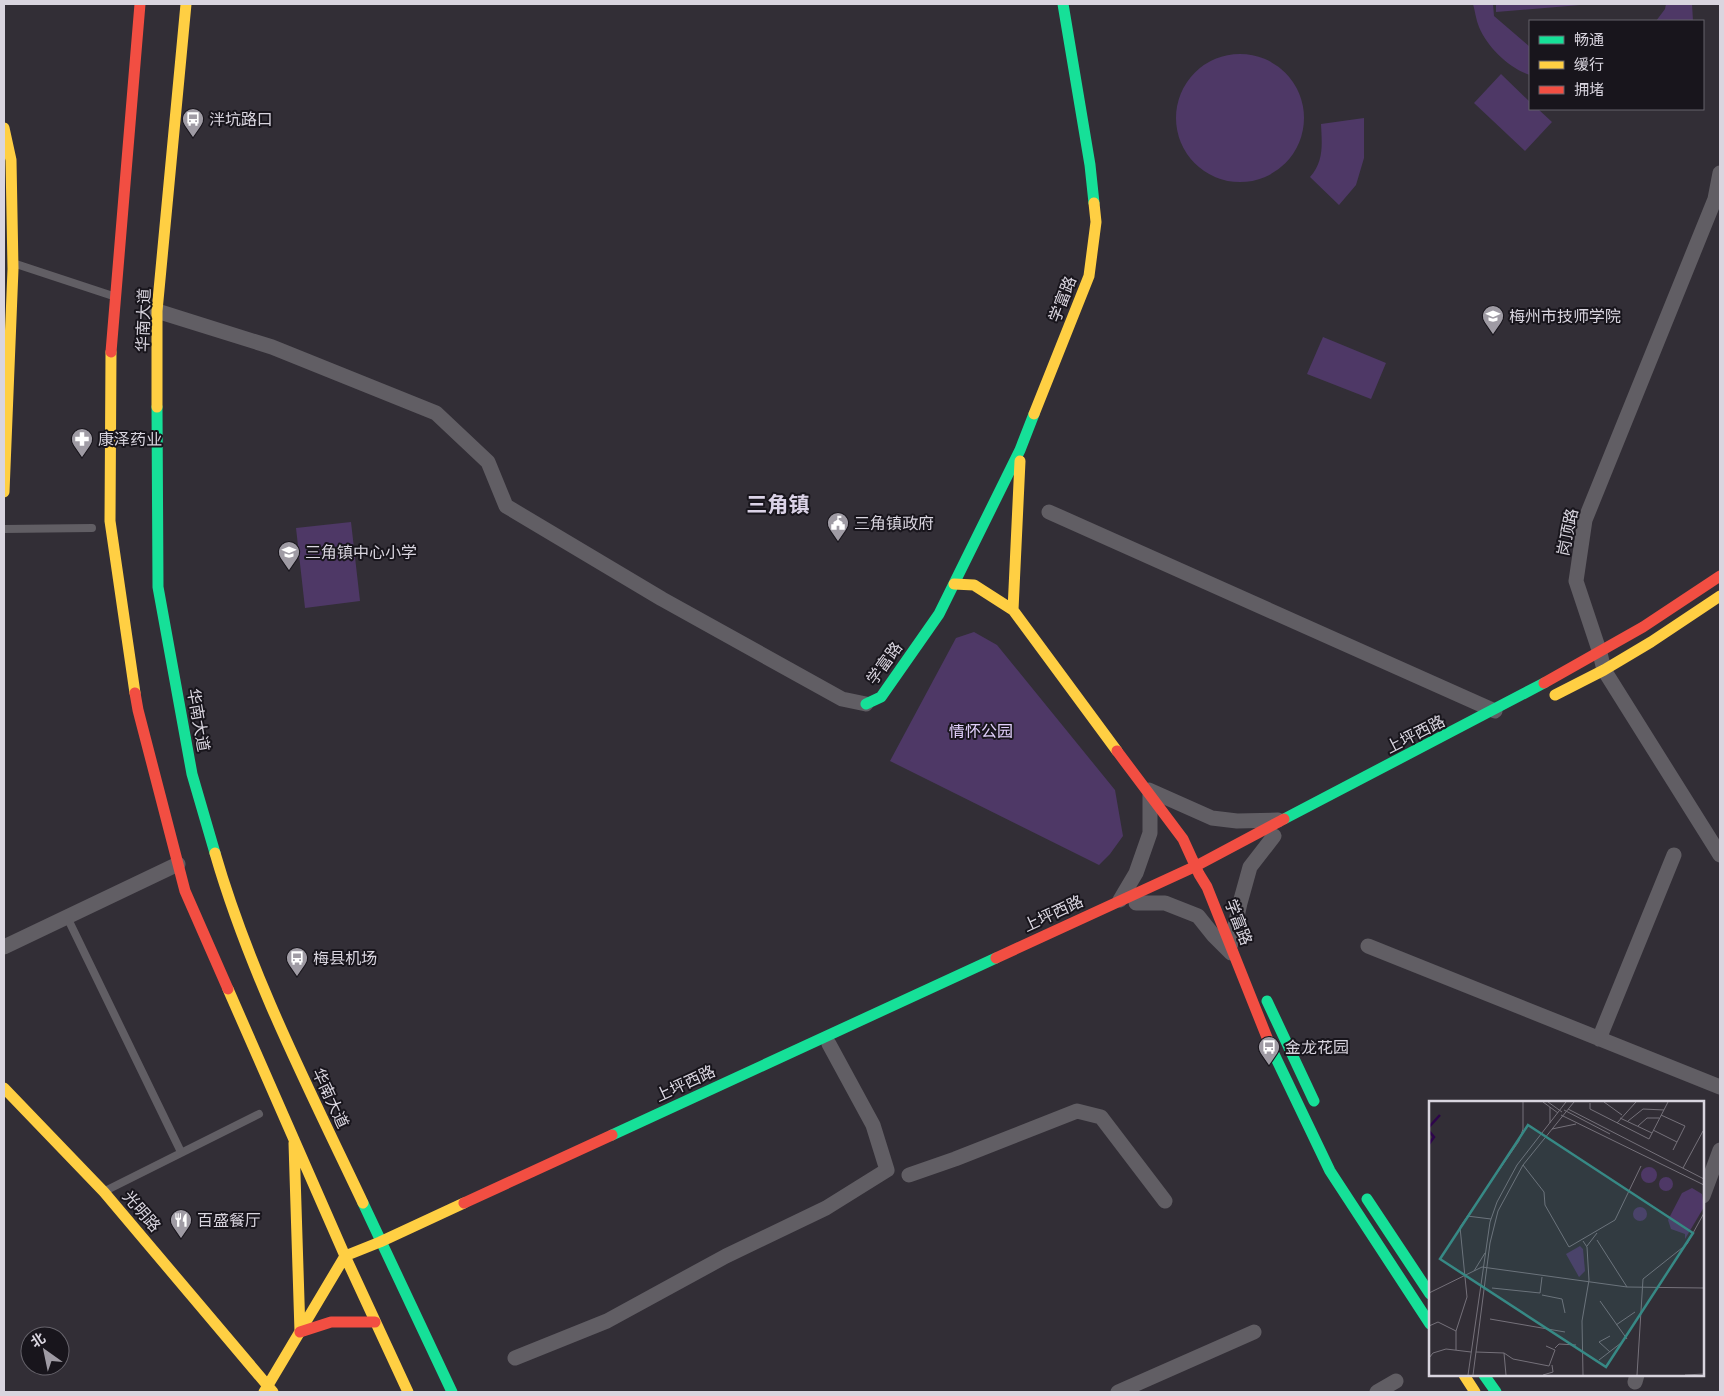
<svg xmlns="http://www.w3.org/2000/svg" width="1724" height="1396" font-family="'Archivo Narrow','Noto Sans SC',sans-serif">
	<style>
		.green { fill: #4e3866 }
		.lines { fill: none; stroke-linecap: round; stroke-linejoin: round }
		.lane { stroke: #615e64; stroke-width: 8 }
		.street { stroke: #615e64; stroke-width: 15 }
		.fast { stroke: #16e098; stroke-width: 11 }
		.slow { stroke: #ffcf43; stroke-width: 11 }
		.jam { stroke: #f24e42; stroke-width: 11 }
		.labels { text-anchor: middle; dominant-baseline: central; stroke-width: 4; stroke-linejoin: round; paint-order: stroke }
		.poi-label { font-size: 16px; fill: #d9d5df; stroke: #18151c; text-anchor: start }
		.street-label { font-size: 16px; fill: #d9d5df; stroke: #18151c }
		.park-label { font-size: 16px; fill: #e1cffb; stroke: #18151c }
		.district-label { font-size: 21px; font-weight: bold; fill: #dbd3e7; stroke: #18151c }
		.inset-river { fill: none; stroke: #2d044b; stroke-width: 2.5 }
		.inset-road { fill: none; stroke: #75717a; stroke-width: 1 }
		.view { fill: #378985; fill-opacity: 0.15; stroke: #378985; stroke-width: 2.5 }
		.inset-edge { fill: none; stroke: #d9d5df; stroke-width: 2.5 }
	</style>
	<rect width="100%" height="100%" fill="#322e36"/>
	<path class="green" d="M 1473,4 L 1493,4 L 1494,16 L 1530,47 L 1530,75 C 1510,69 1487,47 1479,27 C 1476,20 1475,11 1473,4 Z
		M 1496,4 L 1592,4 L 1496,12 Z
		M 1666,4 L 1692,4 L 1693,21 L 1656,21 L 1665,9 Z
		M1176 118a64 64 0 1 1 128 0a64 64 0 1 1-128 0Z
		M 1501,74 L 1530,102 L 1530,109 L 1538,109 L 1552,122 L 1525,151 L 1474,103 Z
		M 1364,118 L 1364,158 L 1356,185 L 1339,205 L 1310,177 C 1324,161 1322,145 1321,124 Z
		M 1323,337 L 1386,363 L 1371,399 L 1307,374 Z
		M 351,522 L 360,601 L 305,608 L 296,528 Z
		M 974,632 L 997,645 L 1115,790 L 1123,836 L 1110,854 L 1099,865 L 890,761 L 956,638 Z"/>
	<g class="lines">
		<path class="lane" d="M 16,264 L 110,295
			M 4,529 L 92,528
			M 67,917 L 181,1152
			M 105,1191 L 259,1114"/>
		<path class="street" d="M 1720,173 L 1715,199 L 1585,520 L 1576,581 L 1600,653 L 1604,670 L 1720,855
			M 157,311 L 272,347 L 436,413 L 488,462 L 506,506 L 662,599 L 842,699 L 866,704
			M 1049,512 L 1495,711
			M 1149,790 L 1212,818 L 1237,821 L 1278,820
			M 1120,900 L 1136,873 L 1150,833 L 1150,795
			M 1136,903 L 1165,903 L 1198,916 L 1214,936 L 1231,953
			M 1231,944 L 1240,903 L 1250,867 L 1274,836
			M 1368,946 L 1720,1087
			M 4,947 L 178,864
			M 1599,1039 L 1674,855
			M 909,1175 L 955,1159 L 1077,1111 L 1101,1117 L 1165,1201
			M 1703,1196 L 1720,1150
			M 515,1358 L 607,1321 L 726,1256 L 826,1208 L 887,1170 L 873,1125 L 829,1044
			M 1635,1382 L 1637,1375
			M 1118,1392 L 1254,1332
			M 1377,1392 L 1396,1381"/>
		<path class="fast" d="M 1063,4 L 1090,165 L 1094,203
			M 157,407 L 158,587 L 192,774 L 215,853
			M 866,704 L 881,697 L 939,614 L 1020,450 L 1034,414
			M 1284,819 L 1544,683
			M 1267,1001 L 1314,1101
			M 1272,1050 L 1330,1171 L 1430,1324
			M 612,1135 L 996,958
			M 1367,1199 L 1430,1294
			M 363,1203 L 452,1392
			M 1484,1375 L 1496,1392"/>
		<path class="slow" d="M 4,128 L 11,160 L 13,269 L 4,492
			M 111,352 L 110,521 L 135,693
			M 157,407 L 157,311 L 186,4
			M 1034,414 L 1089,276 L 1096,222 L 1094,203
			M 954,584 L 974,585 L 1013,610 L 1117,751
			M 1013,610 L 1020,461
			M 1555,695 L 1604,670 L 1651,642 L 1720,596
			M 215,853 C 250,974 309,1089 363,1203
			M 228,989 L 345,1256 L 408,1392
			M 4,1088 L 104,1192 L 273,1392
			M 294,1143 L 300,1332
			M 1464,1375 L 1475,1392
			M 264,1392 L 345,1256 L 380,1242 L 464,1203"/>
		<path class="jam" d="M 111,352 L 140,4
			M 1544,683 L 1643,627 L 1720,576
			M 135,693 L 138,710 L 185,891 L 228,989
			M 1117,751 L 1183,839 L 1199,874 L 1207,887 L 1272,1050
			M 996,958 L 1196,866 L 1284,819
			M 464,1203 L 612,1135
			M 300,1332 L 331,1322 L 375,1322"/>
	</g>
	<defs>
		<g id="bus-pin" transform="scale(1.125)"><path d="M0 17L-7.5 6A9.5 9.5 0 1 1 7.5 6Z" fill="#9f9ba4" stroke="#18151c"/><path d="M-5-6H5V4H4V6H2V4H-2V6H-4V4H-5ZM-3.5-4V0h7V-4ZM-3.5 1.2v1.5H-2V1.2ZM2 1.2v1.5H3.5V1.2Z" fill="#fff"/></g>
		<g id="university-pin" transform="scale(1.125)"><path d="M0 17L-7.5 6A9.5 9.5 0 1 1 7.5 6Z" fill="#9f9ba4" stroke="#18151c"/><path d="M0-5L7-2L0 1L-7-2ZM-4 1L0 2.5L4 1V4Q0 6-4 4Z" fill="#fff"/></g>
		<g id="pharmacy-pin" transform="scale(1.125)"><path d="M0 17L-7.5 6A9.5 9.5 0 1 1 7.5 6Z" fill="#9f9ba4" stroke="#18151c"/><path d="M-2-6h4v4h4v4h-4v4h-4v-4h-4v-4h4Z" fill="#fff"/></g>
		<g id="civic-pin" transform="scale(1.125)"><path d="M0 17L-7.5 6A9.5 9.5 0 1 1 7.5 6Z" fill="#9f9ba4" stroke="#18151c"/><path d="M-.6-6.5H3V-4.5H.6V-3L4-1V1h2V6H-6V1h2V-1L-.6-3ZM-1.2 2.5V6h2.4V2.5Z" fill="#fff"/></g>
		<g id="school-pin" transform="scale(1.125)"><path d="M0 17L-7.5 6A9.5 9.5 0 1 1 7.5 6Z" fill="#9f9ba4" stroke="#18151c"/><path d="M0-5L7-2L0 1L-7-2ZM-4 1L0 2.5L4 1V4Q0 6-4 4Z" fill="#fff"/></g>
		<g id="restaurant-pin" transform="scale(1.125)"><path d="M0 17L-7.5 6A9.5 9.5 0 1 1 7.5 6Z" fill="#9f9ba4" stroke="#18151c"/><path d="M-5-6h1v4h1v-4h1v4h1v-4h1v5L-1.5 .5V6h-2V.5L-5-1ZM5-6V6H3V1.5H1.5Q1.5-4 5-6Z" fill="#fff"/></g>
	</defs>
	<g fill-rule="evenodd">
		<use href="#bus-pin" x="193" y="119"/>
		<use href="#university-pin" x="1493" y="316"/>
		<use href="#pharmacy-pin" x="82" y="439"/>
		<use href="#civic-pin" x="838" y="523"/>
		<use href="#school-pin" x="289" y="552"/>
		<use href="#bus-pin" x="297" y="958"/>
		<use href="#bus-pin" x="1269" y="1047"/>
		<use href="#restaurant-pin" x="181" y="1220"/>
	</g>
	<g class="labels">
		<g class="poi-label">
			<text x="209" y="119">泮坑路口</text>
			<text x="1509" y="316">梅州市技师学院</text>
			<text x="98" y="439">康泽药业</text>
			<text x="854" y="523">三角镇政府</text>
			<text x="305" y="552">三角镇中心小学</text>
			<text x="313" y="958">梅县机场</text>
			<text x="1285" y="1047">金龙花园</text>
			<text x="197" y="1220">百盛餐厅</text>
		</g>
		<g class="street-label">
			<text transform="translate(1062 299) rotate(-69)">学富路</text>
			<text transform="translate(143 320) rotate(-88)">华南大道</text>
			<text transform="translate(1567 532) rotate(-78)">岗顶路</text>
			<text transform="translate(884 663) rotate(-54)">学富路</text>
			<text transform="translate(199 720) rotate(80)">华南大道</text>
			<text transform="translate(1415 734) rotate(-27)">上坪西路</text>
			<text transform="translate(1053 913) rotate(-25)">上坪西路</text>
			<text transform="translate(1239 922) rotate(69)">学富路</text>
			<text transform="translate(685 1083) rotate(-25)">上坪西路</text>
			<text transform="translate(331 1098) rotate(65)">华南大道</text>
			<text transform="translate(142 1211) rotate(49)">光明路</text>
		</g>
		<g class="park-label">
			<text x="981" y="731">情怀公园</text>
		</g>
		<g class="district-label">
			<text x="778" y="504">三角镇</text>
		</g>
	</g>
	<g transform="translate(1429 1101)">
		<rect width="275" height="275" fill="#322e36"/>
		<path d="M212 74a8 8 0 1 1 16 0a8 8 0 1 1-16 0ZM230 83a7 7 0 1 1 14 0a7 7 0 1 1-14 0ZM 263,87 L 273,93 L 275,106 L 256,138 L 256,133 L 242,128 L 239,119 L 253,92 ZM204 113a7 7 0 1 1 14 0a7 7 0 1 1-14 0ZM 151,145 L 154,148 L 156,170 L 150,176 L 137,153 Z" fill="#4e3866"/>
		<path class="inset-river" d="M 0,26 L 11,14M 0,30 L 5,36 L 0,43"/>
		<path class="inset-road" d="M 114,1 L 129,12M 119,1 L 133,11M 175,1 L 193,14M 161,2 L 161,8 L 220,38 L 239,1M 139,8 L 275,78M 135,9 L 181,33M 132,14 L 275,84M 232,14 L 256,25 L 244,49M 191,17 L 223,32M 199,20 L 214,8 L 235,9M 121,22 L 121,6M 188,22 L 207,1M 209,25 L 218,17 L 230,17M 123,28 L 147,23M 224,29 L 248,41M 94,64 L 115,91 L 116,104 L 140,146 L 186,119 L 212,65M 254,67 L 274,30M 38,115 L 62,118M 168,139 L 198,186M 158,145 L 168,132M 45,170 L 56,152M 63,187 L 111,192 L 113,176M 0,192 L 53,166 L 198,186 L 275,187M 113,194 L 133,198 L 136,212M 171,200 L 198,238M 61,218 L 136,231M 187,224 L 206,211M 0,225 L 9,221 L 27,230M 126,247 L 130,243 L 147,244M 27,249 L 27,230 L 38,196 L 31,126 L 90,40 L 94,28 L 94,1M 47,251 L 75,252 L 84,258 L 120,265 L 126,249 L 117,245M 181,251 L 170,241 L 181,235M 75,252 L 77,274M 0,257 L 4,252 L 17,248 L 42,251M 170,259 L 192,242M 39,274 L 61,121 L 68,101 L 88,64 L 137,1M 44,274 L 61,142 L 69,110 L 94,64 L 145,1M 114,274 L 124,271 L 123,264M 154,274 L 153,220 L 160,179 L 158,146 L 154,140M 208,274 L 214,178 L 258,143 L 275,112M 256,274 L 275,273"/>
		<path class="view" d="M 99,24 L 264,132 L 177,266 L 11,158 Z"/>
		<rect width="275" height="275" class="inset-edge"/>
	</g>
	<rect width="1724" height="1396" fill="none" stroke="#d9d5df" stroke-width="10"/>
	<rect x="1529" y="20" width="175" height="90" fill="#18151c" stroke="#65626a"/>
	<rect x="1539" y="36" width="25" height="8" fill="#16e098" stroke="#65626a"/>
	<text x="1574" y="45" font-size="15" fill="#d9d5df">畅通</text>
	<rect x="1539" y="61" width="25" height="8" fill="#ffcf43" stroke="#65626a"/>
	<text x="1574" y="70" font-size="15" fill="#d9d5df">缓行</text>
	<rect x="1539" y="86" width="25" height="8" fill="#f24e42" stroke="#65626a"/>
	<text x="1574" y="95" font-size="15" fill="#d9d5df">拥堵</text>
	<g transform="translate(45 1351) rotate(327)"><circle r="24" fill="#18151c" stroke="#65626a"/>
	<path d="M0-4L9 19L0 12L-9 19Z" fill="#9f9ba4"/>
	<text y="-8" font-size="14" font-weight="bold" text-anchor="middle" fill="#d9d5df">北</text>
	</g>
</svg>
